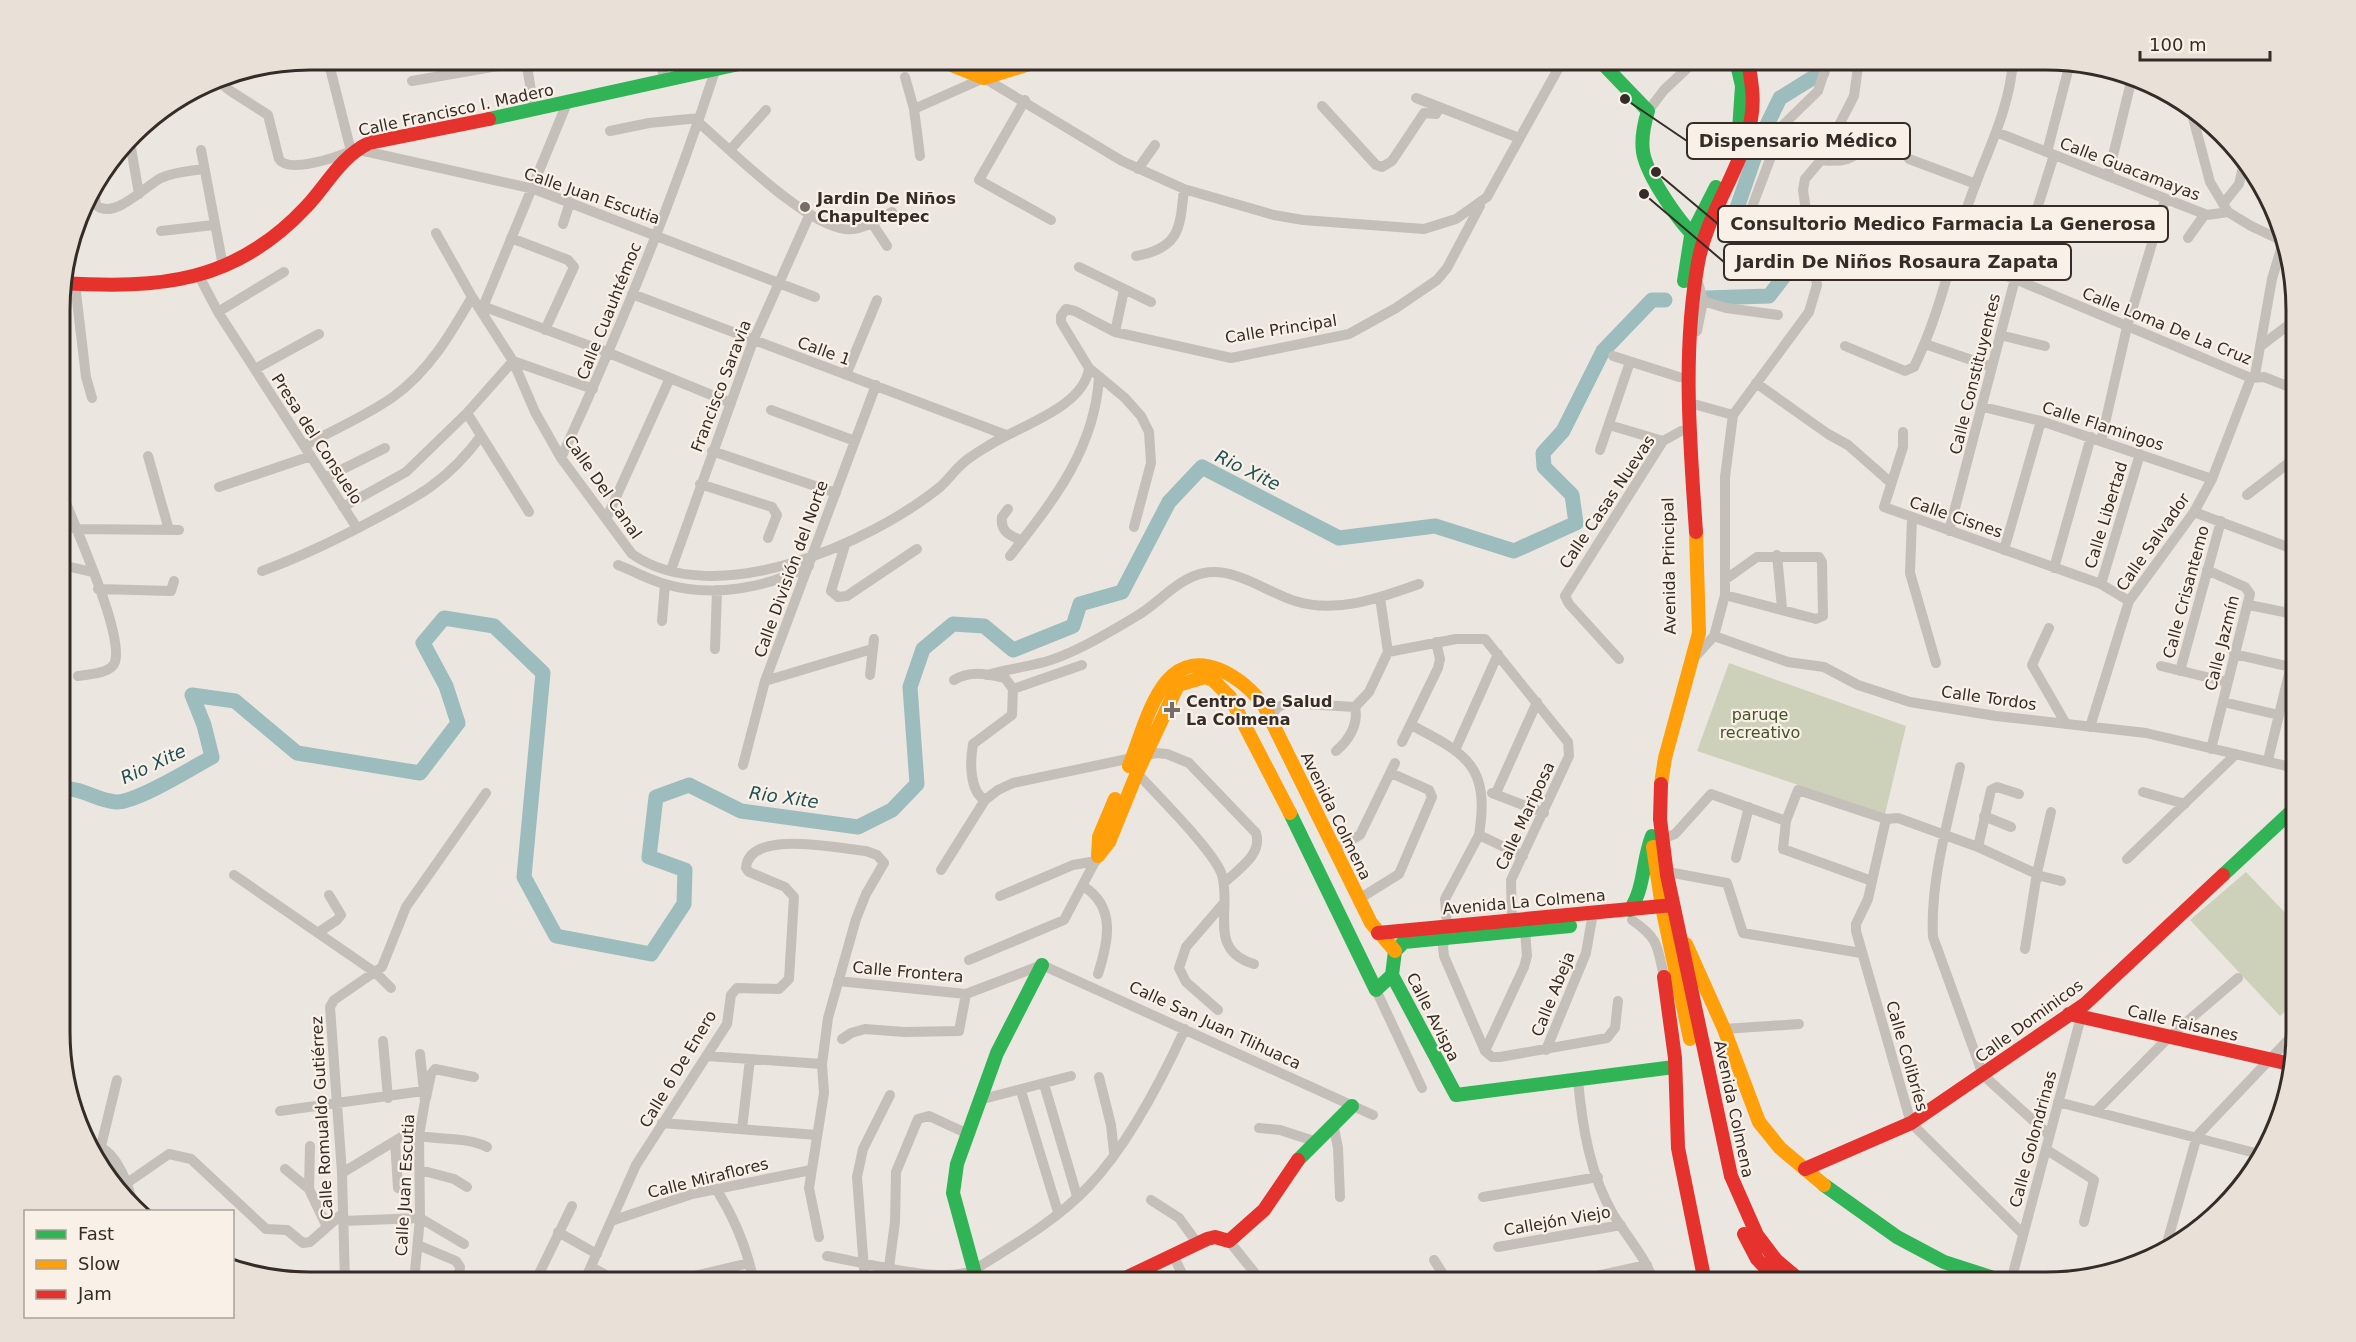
<svg xmlns="http://www.w3.org/2000/svg" width="2356" height="1342" font-family="'DejaVu Sans',sans-serif">
	<style>
		.green { fill: #cdd1ba }
		.lines { fill: none; stroke-linecap: round; stroke-linejoin: round }
		.river { stroke: #9cbcbd; stroke-width: 15 }
		.street { stroke: #c5bfb9; stroke-width: 10 }
		.fast { stroke: #30b455; stroke-width: 14 }
		.slow { stroke: #ff9f0a; stroke-width: 14 }
		.jam { stroke: #e5322d; stroke-width: 14 }
		.poi-dot { fill: #766d68; stroke: #f9f1e7; stroke-width: 2 }
		.labels { text-anchor: middle; dominant-baseline: central; stroke-width: 4.5; stroke-linejoin: round; paint-order: stroke }
		.street-label { font-size: 16px; fill: #362c27; stroke: #f9f1e7 }
		.poi-label { font-size: 16px; font-weight: bold; fill: #362c27; stroke: #f9f1e7; text-anchor: start }
		.park-label { font-size: 16px; fill: #44532b; stroke: #f9f1e7 }
		.water-label { font-size: 18px; font-style: italic; fill: #1d5156; stroke: #f9f1e7 }
		.rim { fill: none; stroke: #362c27; stroke-width: 3 }
		.leader { fill: none; stroke: #362c27; stroke-width: 2 }
		.callout-dot { fill: #362c27; stroke: #f9f1e7; stroke-width: 2 }
		.callout { fill: #f9f1e7; stroke: #362c27; stroke-width: 2 }
		.callout-label { font-size: 18px; text-anchor: middle; font-weight: bold; fill: #362c27 }
	</style>
	<rect width="100%" height="100%" fill="#ece6e0"/>
	<path class="green" d="M 1729,663 L 1906,726 L 1885,814 L 1697,751 Z
		M 2246,872 L 2295,923 L 2295,1003 L 2280,1016 L 2190,920 Z"/>
	<g class="lines">
		<path class="river" d="M 1706,298 L 1769,296 L 1786,274 L 1783,265 L 1762,244 L 1736,211 L 1762,135 L 1780,98 L 1822,72 L 1822,60
			M 62,789 C 81,787 97,801 116,802 C 136,803 192,768 212,757 L 204,725 L 192,695 L 235,701 L 297,753 L 420,773 L 458,723 L 446,686 L 423,643 L 444,618 L 494,626 L 543,673 L 524,877 L 556,936 L 651,954 L 684,904 L 685,870 L 649,857 L 656,797 L 689,785 L 741,811 L 858,827 L 892,810 L 917,784 L 910,687 L 923,649 L 953,624 L 984,626 L 1013,650 L 1073,626 L 1080,604 L 1122,592 L 1169,502 L 1202,467 L 1339,538 L 1435,526 L 1514,551 L 1576,523 L 1572,495 L 1544,467 L 1543,453 L 1563,431 L 1603,351 L 1652,300 L 1665,300"/>
		<path class="street" d="M 526,60 L 534,109
			M 661,60 L 664,81
			M 905,77 L 914,109 L 920,156
			M 216,79 L 229,90 L 268,115 L 279,159 C 288,174 337,157 351,151 L 328,60
			M 412,81 L 526,61
			M 186,97 L 193,96
			M 1416,98 L 1519,138
			M 1025,100 L 979,180 L 1051,220
			M 1322,106 L 1376,165 L 1382,167 L 1392,161 L 1424,113 L 1436,114 L 1439,107
			M 914,109 L 984,78 L 1122,161 L 1184,189 L 1274,215 L 1303,220 L 1424,229 L 1456,219 L 1487,197 L 1563,60
			M 1648,111 L 1664,90 L 1696,60
			M 2192,114 L 2210,182 L 2228,212
			M 698,122 C 732,151 804,224 845,229 C 862,231 878,219 892,212
			M 610,131 L 649,123 L 699,118
			M 1996,132 L 2207,215 L 2228,212 L 2251,226 L 2285,242
			M 130,142 L 139,194
			M 355,149 L 534,189 L 815,297
			M 201,150 L 223,266
			M 730,150 L 766,110
			M 2047,152 L 2070,63
			M 1909,159 L 1976,184
			M 1821,160 C 1843,163 1853,159 1870,145
			M 1138,169 L 1155,145
			M 2108,176 L 2132,78
			M 94,189 L 96,205 C 114,221 146,185 161,178 C 173,172 190,171 203,169
			M 2223,204 L 2239,184 L 2244,162
			M 2035,213 L 2065,226
			M 1824,214 L 2015,279 L 2251,378 L 2264,377 L 2295,389
			M 872,223 L 887,246
			M 563,224 L 570,202
			M 161,231 L 214,225
			M 436,233 L 472,297 L 513,361 L 535,412 L 561,458 L 632,554 C 715,612 871,543 940,487 C 948,480 954,471 962,464 C 969,457 980,451 988,446 C 1018,426 1084,408 1089,368
			M 511,238 L 568,260 L 574,267 L 545,330
			M 2188,238 L 2205,214
			M 1733,241 L 1736,229 L 1752,207 L 1783,125 L 1818,91 L 1828,60
			M 1136,256 C 1180,248 1180,228 1184,189
			M 1079,267 L 1151,302
			M 199,276 L 218,312 L 357,528
			M 75,284 L 86,377 L 92,398
			M 632,294 L 1006,435
			M 1703,301 L 1726,308 L 1778,315
			M 477,304 L 609,353 L 731,403
			M 483,307 L 567,103
			M 218,312 L 284,272
			M 1697,331 L 1703,301 L 1698,282
			M 1115,332 L 1124,290
			M 2000,335 L 2045,346
			M 1925,344 L 1992,367
			M 2262,345 L 2295,320
			M 1845,346 L 1905,371 L 1914,367 C 1939,316 1951,259 1968,205 C 1984,157 2010,111 2013,60
			M 1613,356 L 1679,377
			M 255,369 L 319,334
			M 846,375 L 877,300
			M 2255,375 L 2272,279 L 2284,239
			M 1756,383 L 1828,434 L 1848,445 L 1890,482
			M 1690,403 L 1733,415
			M 1983,407 L 2041,421 L 2212,479
			M 771,410 L 855,441
			M 467,413 L 529,512
			M 1609,425 L 1663,441
			M 1903,432 L 1903,447 L 1884,507 L 2101,584 L 2129,601
			M 2101,441 L 2127,327 L 2165,200
			M 304,446 C 333,430 366,416 393,397 C 429,371 450,335 472,297
			M 1600,450 L 1630,362
			M 712,451 L 836,493
			M 148,456 L 169,530
			M 561,458 C 619,332 672,203 715,71
			M 325,478 L 385,448
			M 700,484 L 772,507 L 777,515 L 768,538
			M 219,487 L 311,456
			M 62,493 C 74,525 124,634 115,662 C 111,674 88,674 78,676
			M 2247,495 L 2295,458
			M 343,507 L 406,472 L 467,413 L 513,361 L 593,389
			M 1008,509 L 1002,517 C 1000,532 1010,535 1022,541
			M 2194,512 L 2293,549
			M 607,517 L 670,378
			M 1912,517 L 1910,573 L 1936,663
			M 1134,527 L 1151,463 L 1149,432 L 1141,416 L 1125,398 L 1089,368 L 1061,322 L 1061,316 L 1066,309 L 1075,311 L 1115,332 L 1231,358 L 1349,334 L 1396,308 L 1437,280 L 1447,268 L 1480,206
			M 75,529 L 179,530
			M 1949,531 L 2015,279 L 2054,155
			M 845,545 L 831,591 L 838,597 L 847,596 L 917,549
			M 2004,550 L 2041,421
			M 1777,555 L 1782,608
			M 1010,556 C 1053,501 1095,449 1099,377
			M 62,565 L 92,572
			M 618,565 C 634,571 649,580 665,584 C 713,598 766,588 809,566
			M 2054,568 L 2091,437
			M 671,570 L 753,341 L 809,216
			M 2207,570 L 2245,587 L 2250,594 L 2211,749
			M 262,571 C 298,558 325,545 358,528 C 411,500 444,486 481,436
			M 2101,584 L 2140,454
			M 98,589 L 171,591 L 174,581
			M 1725,595 L 1816,619 L 1823,616 L 1822,562 L 1819,557 L 1757,557 L 1726,579
			M 2249,605 L 2293,614
			M 2289,613 L 2295,527
			M 662,621 L 665,584
			M 2049,628 L 2032,665 L 2066,724
			M 1714,636 L 1725,595 L 1725,477 L 1733,415 L 1809,312 L 1817,285 L 1803,190 L 1805,179 L 1821,160 L 1854,96 L 1859,60
			M 715,649 L 717,590
			M 1388,652 L 1456,639 L 1485,639 L 1568,742 L 1569,756 L 1511,880 L 1512,926
			M 2234,654 L 2295,668
			M 1696,656 L 1714,636 L 1788,662 L 1824,667 L 1858,685 L 1910,702 L 1996,716 L 2146,733 L 2295,768
			M 1619,659 L 1569,604 L 1565,596 L 1663,441 L 1681,431
			M 2161,666 L 2227,682
			M 2180,671 L 2221,521
			M 870,675 L 874,639
			M 987,675 C 1004,670 1020,668 1036,664 C 1067,658 1108,633 1135,617 C 1158,604 1178,578 1204,573 C 1236,567 1266,592 1295,601 C 1337,614 1380,598 1419,584
			M 954,680 C 970,670 987,674 1005,678 L 1013,689 L 1012,715 L 973,744 C 970,761 969,791 985,800
			M 765,681 L 872,649
			M 1013,689 L 1082,665
			M 2223,702 L 2279,715
			M 1270,717 L 1277,708 L 1286,703 L 1355,707 L 1369,692 L 1388,652 L 1380,598
			M 1411,725 C 1467,754 1490,766 1479,835
			M 2090,727 L 2129,601 L 2194,512 L 2212,479 L 2251,378
			M 1402,742 L 1438,668 L 1440,659 L 1436,642
			M 1456,748 L 1498,654
			M 1336,751 C 1348,741 1359,725 1355,707
			M 2268,760 L 2295,649
			M 743,765 L 765,681 L 876,385
			M 1960,767 C 1948,822 1930,881 1933,937 L 1983,1075 L 2048,1134
			M 1137,773 C 1156,794 1215,852 1222,875 C 1232,910 1207,950 1254,964
			M 2143,792 L 2185,804
			M 1492,793 L 1544,813
			M 1496,793 L 1537,702
			M 1984,816 L 2011,827
			M 1886,819 L 1868,899 L 1856,924 L 1856,931 L 1911,1123 L 2023,1234
			M 1663,839 L 1675,834 L 1711,794 L 1786,821
			M 1978,847 L 1991,790 L 1997,787 L 2019,794
			M 1334,850 L 1360,835 L 1395,763
			M 1523,856 L 1479,835 L 1445,899 L 1447,925 L 1443,947 L 1444,956 L 1485,1051 L 1492,1057 L 1500,1057 L 1607,1038 L 1615,1028 L 1618,1001
			M 1736,858 L 1749,807
			M 2127,859 L 2236,754
			M 941,870 L 985,800 L 998,790 L 1013,783 L 1156,753 L 1167,754 L 1189,763 L 1256,833 C 1263,855 1237,870 1224,883
			M 1668,872 L 1727,883 L 1743,933 L 1861,953
			M 234,875 L 376,973 L 391,988
			M 1872,881 L 1783,849 L 1786,821 L 1798,790 L 1886,819 L 1898,818 L 1978,847 L 2041,876 L 2061,881
			M 1083,886 C 1117,907 1108,943 1098,974
			M 1000,896 L 1073,865 L 1096,861
			M 1359,899 L 1399,874 L 1432,797 L 1429,790 L 1391,773
			M 1632,920 C 1659,939 1657,945 1664,977
			M 319,932 L 337,920 L 341,915 L 329,895
			M 2025,949 L 2037,873 L 2051,812
			M 969,960 L 1064,920 L 1098,856
			M 838,981 L 966,994 L 1042,965 L 1373,1115
			M 1376,990 L 1422,1088
			M 1218,1010 L 1186,982 L 1179,968 L 1186,947 L 1223,904
			M 1724,1029 L 1799,1024
			M 842,1039 L 851,1033 L 865,1029 L 904,1032 L 959,1031 L 966,994
			M 383,1041 L 388,1098
			M 1546,1050 L 1586,953 L 1593,913
			M 1485,1051 L 1524,967 L 1527,956 L 1525,930
			M 706,1056 L 822,1064
			M 1099,1077 L 1111,1125 L 1114,1153
			M 1578,1080 C 1582,1125 1590,1175 1613,1214 C 1627,1237 1645,1256 1654,1282
			M 1044,1084 L 1077,1196
			M 1021,1091 L 1058,1212
			M 426,1098 L 431,1074 L 435,1069 L 474,1077
			M 979,1100 L 1071,1076
			M 2058,1102 L 2263,1155
			M 2097,1110 L 2169,1037 L 2238,978
			M 280,1111 L 423,1091
			M 662,1123 L 817,1135
			M 1333,1123 L 1338,1148 L 1340,1197
			M 1259,1128 L 1280,1130 L 1314,1141
			M 742,1129 L 750,1059
			M 419,1136 C 442,1140 467,1137 487,1147
			M 395,1141 L 398,1188
			M 93,1145 C 114,1148 126,1178 131,1197
			M 101,1146 L 117,1080
			M 2047,1150 L 2094,1180 L 2084,1222
			M 285,1169 L 309,1189 L 327,1227
			M 420,1170 L 454,1179 L 467,1187
			M 342,1173 L 403,1136
			M 127,1183 L 169,1154 L 191,1159 L 266,1229 L 287,1230 L 303,1243 L 310,1242 L 343,1213
			M 309,1189 L 310,1146
			M 716,1189 C 734,1217 747,1249 754,1282
			M 1483,1197 L 1598,1177
			M 1151,1200 L 1179,1218 L 1198,1244
			M 614,1220 L 692,1194 L 811,1170
			M 343,1221 L 420,1218 L 464,1244
			M 558,1232 L 597,1254
			M 1229,1241 L 1262,1282
			M 418,1245 L 456,1261 L 460,1267 L 458,1282
			M 1498,1247 L 1621,1225
			M 2165,1250 L 2197,1136 L 2295,1033
			M 827,1256 C 862,1262 943,1285 974,1270 C 1014,1245 1057,1220 1089,1186 C 1127,1146 1162,1079 1185,1029
			M 1174,1257 L 1186,1282
			M 1434,1260 L 1448,1282
			M 591,1267 L 619,1282
			M 889,1267 L 895,1222 L 896,1172 L 918,1119 L 929,1116 L 966,1133
			M 2011,1281 L 2082,1013
			M 345,1282 L 342,1173 L 330,1007 L 334,1000 L 382,967 L 406,907 L 486,793
			M 414,1282 L 420,1218 L 419,1136 L 425,1101 L 420,1054
			M 535,1282 L 572,1206
			M 584,1282 L 636,1165 L 727,1024 L 731,995 L 737,988 L 779,989 L 789,979 L 794,897 L 785,887 L 749,872 L 746,868 C 749,828 840,849 866,851 L 877,855 L 884,863 L 866,894 L 856,919 L 828,1018 L 822,1064 L 824,1093 L 809,1188 L 819,1237
			M 669,1282 L 749,1263
			M 865,1282 L 857,1177 L 863,1149 L 890,1095
			M 1568,1282 L 1647,1265"/>
		<path class="fast" d="M 1599,60 L 1648,111 C 1644,124 1641,138 1643,152 C 1647,176 1681,226 1700,241
			M 1736,60 L 1742,86 L 1739,130
			M 489,119 L 757,60
			M 1684,281 L 1691,236 L 1716,187
			M 1290,813 L 1376,990 L 1392,975
			M 2223,875 L 2295,808
			M 1630,910 C 1645,887 1642,861 1652,836
			M 1395,951 L 1392,975 L 1456,1095 L 1674,1067
			M 1395,951 L 1404,942 L 1570,926
			M 1298,1160 L 1352,1106
			M 1824,1185 L 1897,1237 L 1944,1262 L 2003,1281
			M 971,1282 L 974,1270 L 953,1193 L 957,1164 L 997,1053 L 1042,965"/>
		<path class="slow" d="M 939,60 L 984,78 L 1042,60
			M 1129,766 C 1140,739 1148,704 1167,681 C 1197,645 1244,678 1264,706 L 1371,923 L 1395,951
			M 1661,784 L 1665,758 L 1699,633 L 1696,532
			M 1653,847 L 1662,907 L 1690,1039
			M 1098,856 L 1109,842 L 1137,773 L 1178,685 L 1205,677 L 1213,680 L 1230,697 L 1290,813
			M 1098,856 L 1099,837 L 1115,799
			M 1686,944 L 1724,1029 L 1759,1122 L 1780,1148 L 1824,1185"/>
		<path class="jam" d="M 62,283 C 160,289 235,283 306,207 C 327,185 340,157 369,143 L 489,119
			M 1696,532 C 1690,443 1682,352 1698,263 C 1707,212 1742,170 1751,119 C 1755,99 1751,80 1748,60
			M 1661,784 L 1660,819 L 1667,875 L 1731,1176 L 1757,1235 L 1776,1260 L 1802,1282
			M 1378,933 L 1673,905
			M 1664,977 L 1675,1058 L 1678,1148 L 1705,1282
			M 2069,1014 L 2290,1064
			M 1805,1169 L 1911,1123 L 2085,1004 L 2223,875
			M 1744,1234 L 1757,1259 L 1779,1282
			M 1117,1282 L 1207,1239 L 1215,1237 L 1229,1241 L 1264,1210 L 1298,1160"/>
	</g>
	<g class="poi-dot">
		<circle cx="805" cy="207" r="6"/>
		<path d="M1169 701h6v6h6v6h-6v6h-6v-6h-6v-6h6z"/>
	</g>
	<g class="labels">
		<g class="street-label">
			<text transform="translate(456 110) rotate(-12)">Calle Francisco I. Madero</text>
			<text transform="translate(2130 169) rotate(21)">Calle Guacamayas</text>
			<text transform="translate(592 196) rotate(19)">Calle Juan Escutia</text>
			<text transform="translate(609 311) rotate(-68)">Calle Cuauhtémoc</text>
			<text transform="translate(2167 326) rotate(22)">Calle Loma De La Cruz</text>
			<text transform="translate(1281 329) rotate(-9)">Calle Principal</text>
			<text transform="translate(824 351) rotate(20)">Calle 1</text>
			<text transform="translate(1975 374) rotate(-76)">Calle Constituyentes</text>
			<text transform="translate(721 386) rotate(-69)">Francisco Saravia</text>
			<text transform="translate(2103 426) rotate(18)">Calle Flamingos</text>
			<text transform="translate(317 439) rotate(57)">Presa del Consuelo</text>
			<text transform="translate(603 487) rotate(55)">Calle Del Canal</text>
			<text transform="translate(1607 502) rotate(-56)">Calle Casas Nuevas</text>
			<text transform="translate(2106 515) rotate(-73)">Calle Libertad</text>
			<text transform="translate(1956 517) rotate(19)">Calle Cisnes</text>
			<text transform="translate(2153 542) rotate(-55)">Calle Salvador</text>
			<text transform="translate(1669 566) rotate(-91)">Avenida Principal</text>
			<text transform="translate(791 569) rotate(-70)">Calle División del Norte</text>
			<text transform="translate(2186 592) rotate(-75)">Calle Crisantemo</text>
			<text transform="translate(2222 643) rotate(-76)">Calle Jazmín</text>
			<text transform="translate(1989 698) rotate(8)">Calle Tordos</text>
			<text transform="translate(1336 816) rotate(64)">Avenida Colmena</text>
			<text transform="translate(1525 816) rotate(-65)">Calle Mariposa</text>
			<text transform="translate(1524 902) rotate(-5)">Avenida La Colmena</text>
			<text transform="translate(908 972) rotate(5)">Calle Frontera</text>
			<text transform="translate(1553 994) rotate(-68)">Calle Abeja</text>
			<text transform="translate(1433 1017) rotate(63)">Calle Avispa</text>
			<text transform="translate(2029 1021) rotate(-36)">Calle Dominicos</text>
			<text transform="translate(2183 1023) rotate(13)">Calle Faisanes</text>
			<text transform="translate(1215 1025) rotate(25)">Calle San Juan Tlihuaca</text>
			<text transform="translate(1907 1056) rotate(74)">Calle Colibríes</text>
			<text transform="translate(678 1069) rotate(-59)">Calle 6 De Enero</text>
			<text transform="translate(1734 1109) rotate(78)">Avenida Colmena</text>
			<text transform="translate(322 1118) rotate(-93)">Calle Romualdo Gutiérrez</text>
			<text transform="translate(2033 1139) rotate(-75)">Calle Golondrinas</text>
			<text transform="translate(708 1178) rotate(-14)">Calle Miraflores</text>
			<text transform="translate(405 1185) rotate(-87)">Calle Juan Escutia</text>
			<text transform="translate(1557 1221) rotate(-10)">Callejón Viejo</text>
		</g>
		<g class="poi-label">
			<text x="817" y="198">Jardin De Niños<tspan x="817" dy="18">Chapultepec</tspan></text>
			<text x="1186" y="701">Centro De Salud<tspan x="1186" dy="18">La Colmena</tspan></text>
		</g>
		<g class="park-label">
			<text x="1760" y="714">paruqe<tspan x="1760" dy="18">recreativo</tspan></text>
		</g>
		<g class="water-label">
			<text transform="translate(1248 470) rotate(26)">Rio Xite</text>
			<text transform="translate(153 764) rotate(-25)">Rio Xite</text>
			<text transform="translate(784 797) rotate(8)">Rio Xite</text>
		</g>
	</g>
	<path d="M0 0H2356V1342H0ZM310 70H2046A240 240 0 0 1 2286 310V1032A240 240 0 0 1 2046 1272H310A240 240 0 0 1 70 1032V310A240 240 0 0 1 310 70Z" fill="#e9e1d8" fill-rule="evenodd"/>
	<path class="rim" d="M310 70H2046A240 240 0 0 1 2286 310V1032A240 240 0 0 1 2046 1272H310A240 240 0 0 1 70 1032V310A240 240 0 0 1 310 70Z"/>
	<path class="leader" d="M1625 99L1687 141M1656 172L1718 224M1644 194L1724 262"/>
	<g class="callout-dot">
		<circle cx="1625" cy="99" r="6"/>
		<circle cx="1656" cy="172" r="6"/>
		<circle cx="1644" cy="194" r="6"/>
	</g>
	<g class="callout">
		<rect x="1687" y="123" width="223" height="36" rx="6"/>
		<rect x="1718" y="206" width="450" height="36" rx="6"/>
		<rect x="1724" y="244" width="347" height="36" rx="6"/>
	</g>
	<g class="callout-label">
		<text x="1798" y="147">Dispensario Médico</text>
		<text x="1943" y="230">Consultorio Medico Farmacia La Generosa</text>
		<text x="1897" y="268">Jardin De Niños Rosaura Zapata</text>
	</g>
	<rect x="24" y="1210" width="210" height="108" fill="#f9f1e7" stroke="#aba29a" stroke-width="1.5"/>
	<rect x="36" y="1230" width="30" height="9" fill="#30b455" stroke="#aba29a" stroke-width="1.5"/>
	<text x="78" y="1240" font-size="18" fill="#362c27">Fast</text>
	<rect x="36" y="1260" width="30" height="9" fill="#ff9f0a" stroke="#aba29a" stroke-width="1.5"/>
	<text x="78" y="1270" font-size="18" fill="#362c27">Slow</text>
	<rect x="36" y="1290" width="30" height="9" fill="#e5322d" stroke="#aba29a" stroke-width="1.5"/>
	<text x="78" y="1300" font-size="18" fill="#362c27">Jam</text>
	<path d="M2140 51v9h130v-9" fill="none" stroke="#362c27" stroke-width="3"/>
	<text x="2149" y="51" font-size="18" fill="#362c27" stroke="#f9f1e7" stroke-width="4.5" paint-order="stroke">100 m</text>
</svg>
